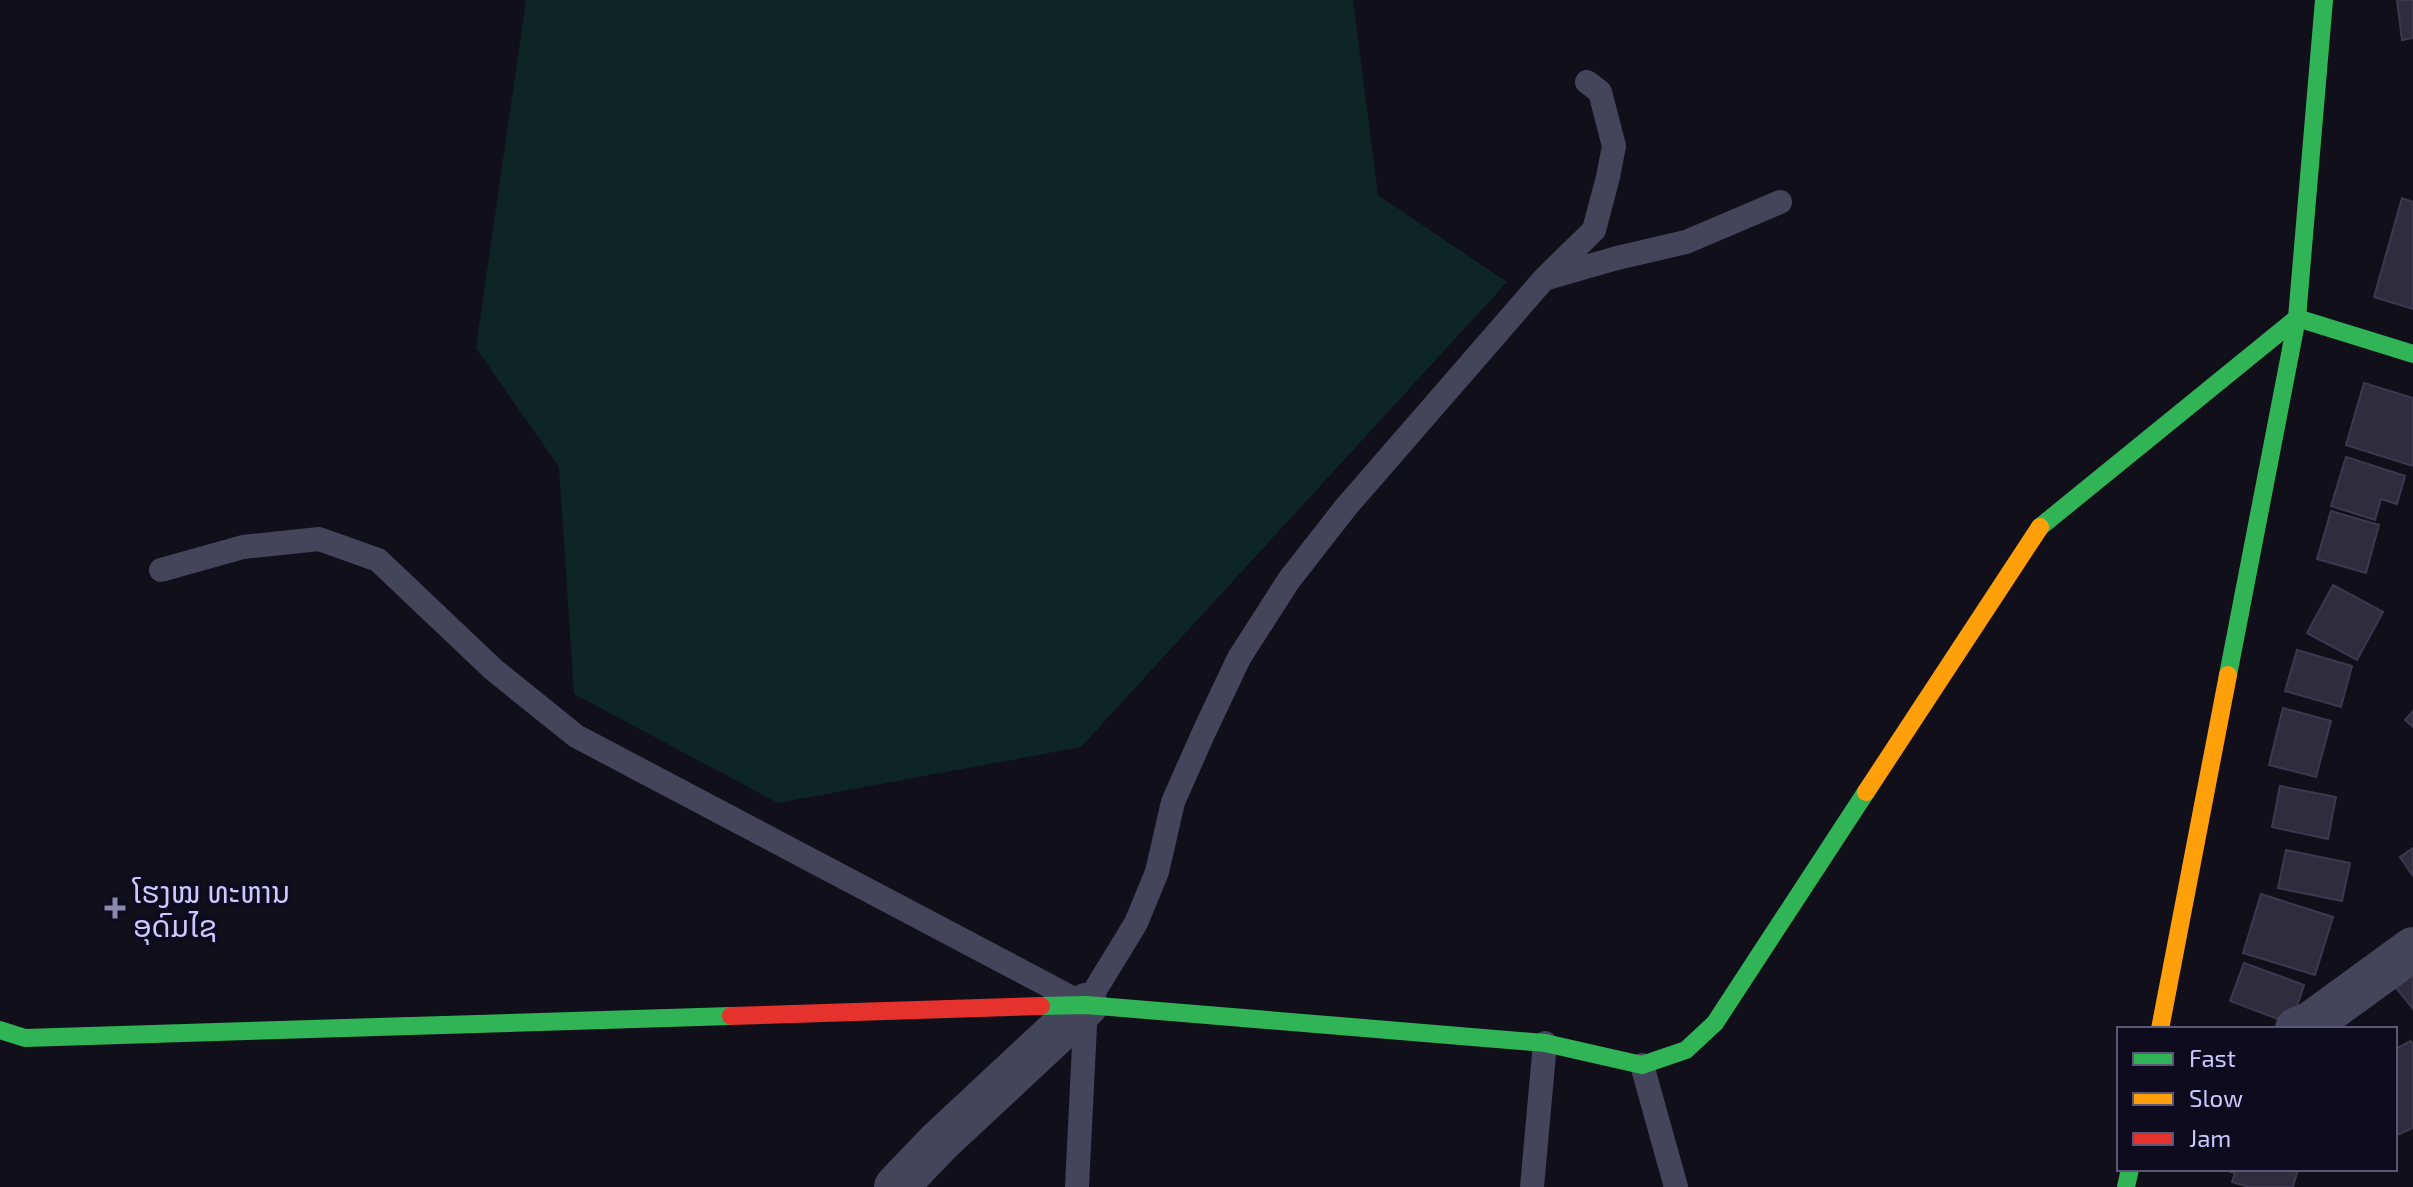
<svg xmlns="http://www.w3.org/2000/svg" width="2413" height="1187" font-family="'Exo 2','Noto Sans Lao',sans-serif">
	<style>
		.green { fill: #0e2525 }
		.building { fill: #2f2c3d; stroke: #3c394f; stroke-width: 2 }
		.lines { fill: none; stroke-linecap: round; stroke-linejoin: round }
		.lane { stroke: #44445b; stroke-width: 24 }
		.street { stroke: #44445b; stroke-width: 44 }
		.fast { stroke: #30b455; stroke-width: 18 }
		.slow { stroke: #ff9f0a; stroke-width: 18 }
		.jam { stroke: #e5322d; stroke-width: 18 }
		.poi-dot { fill: #8c87af; stroke: #0e0b1e; stroke-width: 3 }
		.labels { text-anchor: middle; dominant-baseline: central; stroke-width: 8; stroke-linejoin: round; paint-order: stroke }
		.poi-label { font-size: 30px; fill: #cec8ff; stroke: #0e0b1e; text-anchor: start }
	</style>
	<rect width="100%" height="100%" fill="#110f1a"/>
	<path class="green" d="M 526,0 L 1353,0 L 1378,195 L 1507,282 L 1081,747 L 778,803 L 574,694 L 559,467 L 476,348 Z"/>
	<path class="building" d="M 2397,0 L 2413,0 L 2413,38 L 2402,40 Z
		M 2402,198 L 2413,202 L 2413,309 L 2374,297 Z
		M 2364,383 L 2413,398 L 2413,466 L 2346,445 Z
		M 2346,457 L 2405,476 L 2397,504 L 2381,499 L 2375,520 L 2331,506 Z
		M 2331,511 L 2379,525 L 2366,573 L 2317,559 Z
		M 2333,585 L 2383,612 L 2357,660 L 2307,633 Z
		M 2297,650 L 2352,666 L 2341,707 L 2285,691 Z
		M 2283,708 L 2331,721 L 2316,777 L 2269,765 Z
		M 2413,711 L 2413,727 L 2405,720 Z
		M 2280,786 L 2336,797 L 2328,839 L 2272,827 Z
		M 2413,848 L 2413,876 L 2400,857 Z
		M 2286,850 L 2350,863 L 2342,901 L 2278,888 Z
		M 2261,894 L 2333,917 L 2315,975 L 2243,953 Z
		M 2244,963 L 2304,985 L 2291,1024 L 2230,1001 Z
		M 2413,969 L 2413,1009 L 2393,984 Z
		M 2411,1041 L 2413,1046 L 2413,1128 L 2395,1136 L 2395,1049 Z
		M 2221,1169 L 2298,1169 L 2293,1187 L 2249,1187 L 2232,1182 L 2235,1173 Z"/>
	<g class="lines">
		<path class="lane" d="M 1546,277 L 1594,230 L 1608,177 L 1614,146 L 1600,92 L 1587,82
			M 161,570 L 243,547 L 319,539 L 378,560 L 494,670 L 576,736 L 1074,999
			M 1642,1065 L 1676,1187
			M 1077,1187 L 1086,1005 L 1136,923 L 1157,872 L 1173,802 L 1204,732 L 1239,658 L 1289,580 L 1346,507 L 1544,279 L 1617,258 L 1686,242 L 1780,202
			M 1532,1187 L 1545,1043"/>
		<path class="street" d="M 2297,1029 L 2310,1024 L 2413,949
			M 896,1187 L 939,1142 L 1086,1005"/>
		<path class="fast" d="M 2040,527 L 2297,318 L 2413,354
			M 2228,675 L 2297,318 L 2324,0
			M 1041,1006 L 1086,1005 L 1545,1043 L 1642,1065 L 1686,1050 L 1715,1023 L 1866,792
			M 0,1030 L 25,1038 L 731,1016
			M 2126,1187 L 2130,1169"/>
		<path class="slow" d="M 1866,792 L 2040,527
			M 2160,1029 L 2228,675"/>
		<path class="jam" d="M 731,1016 L 1041,1006"/>
	</g>
	<path class="poi-dot" d="M111 896h8v8h8v8h-8v8h-8v-8h-8v-8h8z"/>
	<g class="labels">
		<g class="poi-label">
			<text x="133" y="891">ໂຮງໝ ທະຫານ<tspan x="133" dy="34">ອຸດົມໄຊ</tspan></text>
		</g>
	</g>
	<rect x="2117" y="1027" width="280" height="144" fill="#0e0b1e" stroke="#5b5778" stroke-width="2"/>
	<rect x="2133" y="1053" width="40" height="12" fill="#30b455" stroke="#5b5778" stroke-width="2"/>
	<text x="2189" y="1067" font-size="24" fill="#cec8ff">Fast</text>
	<rect x="2133" y="1093" width="40" height="12" fill="#ff9f0a" stroke="#5b5778" stroke-width="2"/>
	<text x="2189" y="1107" font-size="24" fill="#cec8ff">Slow</text>
	<rect x="2133" y="1133" width="40" height="12" fill="#e5322d" stroke="#5b5778" stroke-width="2"/>
	<text x="2189" y="1147" font-size="24" fill="#cec8ff">Jam</text>
</svg>
